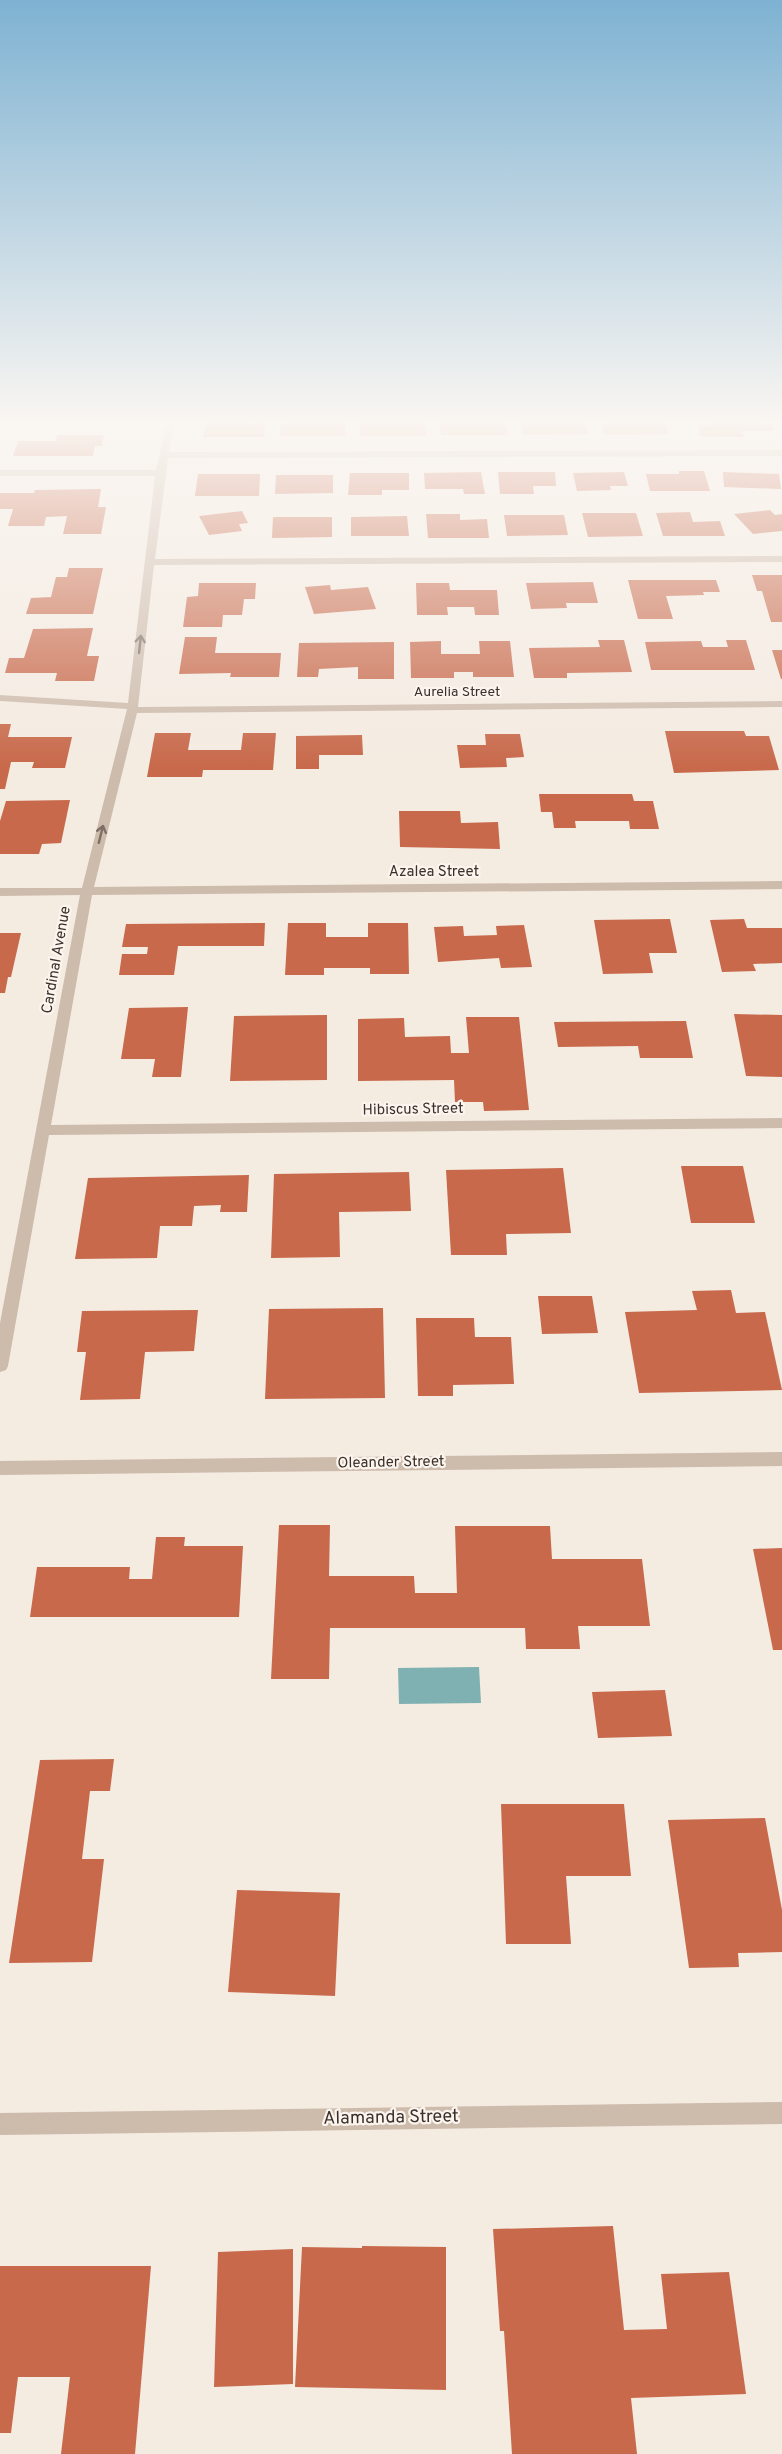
<svg xmlns="http://www.w3.org/2000/svg" width="782" height="2454" font-family="Overpass,sans-serif">
	<style>
		.water { fill: #7fb0b2 }
		.building { fill: #c8694b }
		.lines { fill: none; stroke-linecap: round; stroke-linejoin: round }
		.minor { fill: #cdbbac; fill-rule: evenodd }
		.oneway { stroke: #7d6f65 }
		.labels { text-anchor: middle; dominant-baseline: central; stroke-width: 4.5; stroke-linejoin: round; paint-order: stroke }
		.far-street-label { font-size: 14px; fill: #3b302b; stroke: #fbf5ee }
		.street-label { font-size: 15px; fill: #3b302b; stroke: #fbf5ee }
		.near-street-label { font-size: 18px; fill: #3b302b; stroke: #fbf5ee }
	</style>
	<rect width="100%" height="100%" fill="#f4ebe1"/>
	<path class="water" d="M 479,1667 L 481,1703 L 399,1704 L 398,1668 Z"/>
	<path class="building" d="M 206,422 L 266,422 L 264,437 L 203,437 Z
		M 281,422 L 345,422 L 345,436 L 280,436 Z
		M 360,422 L 425,422 L 426,436 L 360,436 Z
		M 440,422 L 506,422 L 508,435 L 441,435 Z
		M 520,422 L 585,422 L 588,434 L 523,435 Z
		M 601,422 L 665,422 L 669,434 L 604,435 Z
		M 711,422 L 772,422 L 774,431 L 742,431 L 744,437 L 700,436 L 698,425 L 712,425 Z
		M 57,435 L 104,435 L 102,446 L 95,446 L 93,456 L 13,456 L 18,441 L 56,441 Z
		M 679,471 L 704,471 L 710,491 L 650,491 L 646,474 L 679,474 Z
		M 481,472 L 485,494 L 464,494 L 463,489 L 425,489 L 424,473 Z
		M 498,472 L 555,472 L 556,486 L 533,486 L 534,494 L 500,494 Z
		M 624,472 L 628,486 L 610,486 L 611,490 L 577,491 L 573,473 Z
		M 723,472 L 779,474 L 781,489 L 724,487 Z
		M 350,473 L 409,473 L 409,490 L 382,490 L 382,495 L 348,495 Z
		M 198,474 L 260,474 L 259,496 L 195,496 Z
		M 276,475 L 333,475 L 333,493 L 275,494 Z
		M 101,489 L 98,507 L 106,507 L 101,534 L 63,534 L 67,516 L 46,517 L 44,526 L 8,526 L 13,509 L 0,509 L 0,493 L 34,493 L 35,490 Z
		M 770,510 L 775,515 L 782,514 L 782,531 L 753,534 L 734,514 Z
		M 242,511 L 248,523 L 239,524 L 242,531 L 209,535 L 199,516 Z
		M 690,512 L 693,522 L 720,521 L 725,536 L 663,536 L 656,513 Z
		M 582,513 L 636,513 L 643,536 L 588,537 Z
		M 426,514 L 460,514 L 460,520 L 487,519 L 489,538 L 428,538 Z
		M 504,515 L 564,515 L 568,535 L 507,536 Z
		M 407,516 L 409,536 L 351,536 L 351,517 Z
		M 273,517 L 332,517 L 332,537 L 272,538 Z
		M 69,568 L 103,568 L 93,614 L 26,614 L 31,598 L 51,597 L 56,577 L 67,577 Z
		M 752,575 L 782,575 L 782,622 L 771,622 L 762,591 L 757,591 Z
		M 628,580 L 716,580 L 720,592 L 703,592 L 704,595 L 666,596 L 673,619 L 638,619 Z
		M 593,582 L 598,603 L 566,603 L 567,608 L 531,609 L 526,583 Z
		M 199,583 L 256,583 L 255,599 L 244,599 L 242,615 L 223,615 L 222,627 L 183,627 L 187,597 L 198,596 Z
		M 416,583 L 449,583 L 450,590 L 497,590 L 499,615 L 475,615 L 474,607 L 447,607 L 448,615 L 417,615 Z
		M 330,585 L 331,590 L 368,587 L 376,609 L 314,614 L 305,587 Z
		M 93,628 L 87,656 L 99,656 L 94,681 L 55,681 L 57,673 L 5,673 L 9,658 L 24,658 L 33,629 Z
		M 185,637 L 217,637 L 215,653 L 281,653 L 279,677 L 230,677 L 231,673 L 179,674 Z
		M 598,640 L 624,640 L 632,672 L 567,673 L 567,678 L 534,678 L 529,648 L 600,647 Z
		M 726,640 L 746,640 L 755,670 L 651,670 L 645,642 L 701,641 L 703,647 L 728,647 Z
		M 441,641 L 441,654 L 480,654 L 479,641 L 510,641 L 514,677 L 473,677 L 473,672 L 454,672 L 454,678 L 411,678 L 410,642 Z
		M 394,642 L 394,679 L 358,679 L 358,667 L 319,669 L 318,677 L 297,677 L 299,643 Z
		M 772,650 L 782,650 L 782,679 L 781,679 Z
		M 0,724 L 11,724 L 8,737 L 72,737 L 65,768 L 32,768 L 34,762 L 11,762 L 5,789 L 0,789 Z
		M 665,731 L 744,731 L 746,736 L 769,736 L 779,770 L 674,773 Z
		M 155,733 L 191,733 L 188,750 L 241,750 L 243,733 L 276,733 L 273,770 L 203,770 L 202,777 L 147,777 Z
		M 485,734 L 520,734 L 524,757 L 506,758 L 507,767 L 460,768 L 457,745 L 486,745 Z
		M 362,735 L 363,755 L 319,755 L 319,769 L 296,769 L 296,736 Z
		M 539,794 L 632,794 L 634,801 L 653,801 L 659,829 L 630,829 L 629,821 L 575,821 L 576,828 L 554,828 L 552,812 L 541,812 Z
		M 70,800 L 61,843 L 42,844 L 39,854 L 0,854 L 0,821 L 6,801 Z
		M 399,811 L 460,811 L 461,823 L 498,822 L 500,849 L 400,847 Z
		M 670,919 L 677,953 L 649,953 L 653,973 L 603,974 L 594,920 Z
		M 744,919 L 747,928 L 782,928 L 782,963 L 753,964 L 756,971 L 722,972 L 710,920 Z
		M 265,923 L 264,946 L 178,946 L 174,975 L 119,975 L 122,954 L 147,954 L 148,947 L 122,947 L 126,924 Z
		M 288,923 L 326,923 L 326,937 L 368,937 L 368,923 L 408,923 L 409,974 L 370,974 L 370,968 L 324,968 L 324,975 L 285,975 Z
		M 524,925 L 532,967 L 501,968 L 499,958 L 438,962 L 434,927 L 463,926 L 464,936 L 497,935 L 496,926 Z
		M 0,933 L 21,933 L 11,977 L 8,977 L 5,993 L 0,993 Z
		M 188,1007 L 181,1077 L 152,1077 L 155,1059 L 121,1059 L 129,1008 Z
		M 734,1014 L 782,1015 L 782,1077 L 746,1076 Z
		M 327,1015 L 327,1080 L 230,1081 L 234,1016 Z
		M 466,1017 L 519,1017 L 529,1110 L 484,1111 L 483,1102 L 455,1102 L 454,1080 L 358,1081 L 358,1019 L 404,1018 L 405,1037 L 450,1036 L 451,1053 L 469,1053 Z
		M 686,1021 L 693,1058 L 640,1058 L 638,1046 L 558,1047 L 554,1022 Z
		M 681,1166 L 743,1166 L 755,1223 L 691,1223 Z
		M 563,1168 L 571,1233 L 506,1234 L 507,1255 L 451,1255 L 446,1170 Z
		M 409,1172 L 411,1211 L 339,1212 L 340,1257 L 271,1258 L 274,1174 Z
		M 249,1175 L 247,1212 L 220,1212 L 221,1205 L 194,1206 L 192,1226 L 160,1226 L 157,1258 L 75,1259 L 88,1178 Z
		M 731,1290 L 736,1313 L 765,1312 L 782,1390 L 639,1393 L 625,1312 L 697,1310 L 692,1291 Z
		M 538,1296 L 592,1296 L 598,1333 L 542,1334 Z
		M 383,1308 L 385,1398 L 265,1399 L 269,1309 Z
		M 198,1310 L 194,1351 L 145,1352 L 140,1399 L 80,1400 L 86,1352 L 77,1352 L 82,1311 Z
		M 416,1318 L 474,1318 L 475,1337 L 511,1337 L 514,1384 L 453,1385 L 453,1396 L 418,1396 Z
		M 279,1525 L 330,1525 L 329,1576 L 414,1576 L 415,1593 L 457,1593 L 455,1526 L 550,1526 L 552,1559 L 642,1559 L 650,1626 L 578,1626 L 580,1649 L 526,1649 L 525,1628 L 330,1628 L 329,1679 L 271,1679 Z
		M 156,1537 L 185,1537 L 184,1546 L 243,1546 L 239,1617 L 30,1617 L 37,1567 L 130,1567 L 129,1579 L 152,1579 Z
		M 782,1548 L 782,1650 L 773,1650 L 753,1549 Z
		M 665,1690 L 672,1736 L 598,1738 L 592,1692 Z
		M 114,1759 L 110,1791 L 90,1791 L 82,1859 L 104,1859 L 92,1962 L 9,1963 L 40,1760 Z
		M 501,1804 L 624,1804 L 631,1876 L 566,1876 L 571,1944 L 506,1944 Z
		M 765,1818 L 782,1910 L 782,1952 L 738,1953 L 739,1967 L 689,1968 L 668,1820 Z
		M 237,1890 L 340,1893 L 335,1996 L 228,1992 Z
		M 613,2226 L 624,2330 L 667,2329 L 661,2274 L 729,2272 L 746,2394 L 631,2398 L 637,2454 L 512,2454 L 504,2331 L 500,2331 L 493,2229 Z
		M 362,2246 L 446,2247 L 446,2390 L 295,2387 L 302,2247 L 362,2248 Z
		M 293,2249 L 293,2384 L 214,2387 L 218,2252 Z
		M 0,2266 L 151,2266 L 135,2454 L 61,2454 L 70,2377 L 18,2377 L 11,2433 L 0,2433 Z"/>
	<g class="lines">
		<path class="minor" d="M 167,422 L 175,422 L 169,452 L 782,450 L 782,456 L 168,458 L 155,559 L 782,556 L 782,562 L 154,565 L 138,707 L 782,701 L 782,707 L 137,713 L 94,887 L 782,881 L 782,889 L 92,895 L 51,1125 L 782,1118 L 782,1128 L 49,1135 L 8,1366 L 6,1370 L 0,1372 L 0,1323 L 80,895 L 0,896 L 0,888 L 82,888 L 127,709 L 0,701 L 0,695 L 128,703 L 155,476 L 0,476 L 0,470 L 156,470 Z
			M 782,1452 L 782,1466 L 0,1475 L 0,1461 Z
			M 782,2102 L 782,2124 L 0,2135 L 0,2113 Z"/>
	</g>
	<defs><path id="oneway-shaft" d="M-6 0H5M1.5-3L5.5 0L1.5 3" fill="none" stroke-width="1.6" stroke-linecap="round" stroke-linejoin="round" transform="scale(1.5)"/></defs>
	<g class="oneway">
		<use href="#oneway-shaft" transform="translate(140 644) rotate(-84)"/>
		<use href="#oneway-shaft" transform="translate(101 834) rotate(-76)"/>
	</g>
	<linearGradient id="sky" x2="0" y2="1"><stop stop-color="#7eb2d2"/><stop offset="0.55" stop-color="#faf6f2"/><stop offset="1" stop-color="#faf6f2" stop-opacity="0"/></linearGradient>
	<rect width="782" height="766" fill="url(#sky)"/>
	<g class="labels">
		<g class="far-street-label">
			<text x="457" y="692">Aurelia Street</text>
		</g>
		<g class="street-label">
			<text x="434" y="872">Azalea Street</text>
			<text transform="translate(57 960) rotate(-80)">Cardinal Avenue</text>
			<text transform="translate(413 1110) rotate(-1)">Hibiscus Street</text>
			<text transform="translate(391 1463) rotate(-1)">Oleander Street</text>
		</g>
		<g class="near-street-label">
			<text transform="translate(391 2118) rotate(-1)">Alamanda Street</text>
		</g>
	</g>
</svg>
